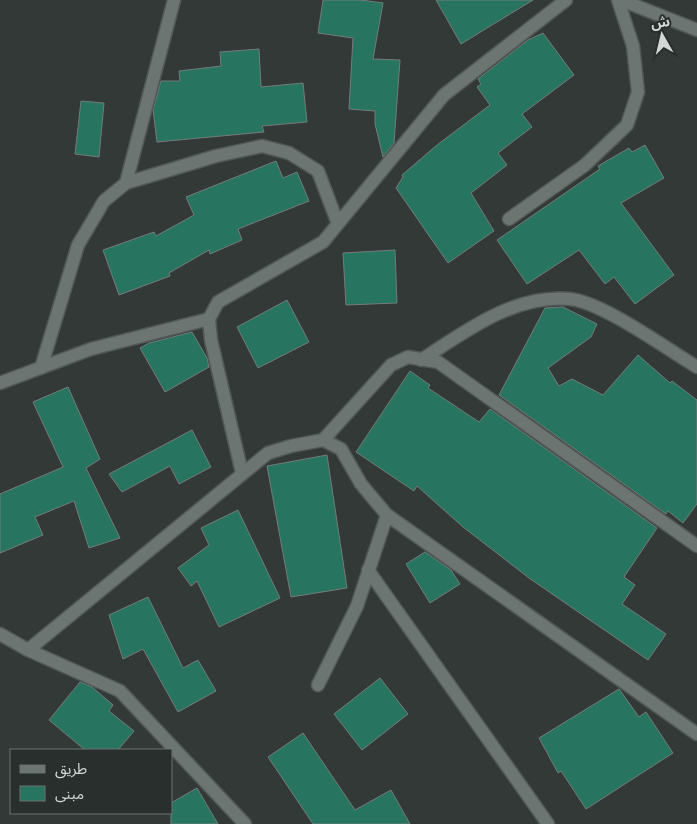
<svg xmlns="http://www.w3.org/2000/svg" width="697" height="824" font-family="'Alegreya Sans','Noto Sans Arabic',sans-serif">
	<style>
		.building { fill: #277561; stroke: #747c79 }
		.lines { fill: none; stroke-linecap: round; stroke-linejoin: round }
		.minor-casing { stroke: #525855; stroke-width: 15 }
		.minor { stroke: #6c7572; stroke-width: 12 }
	</style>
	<rect width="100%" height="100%" fill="#323937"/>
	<path class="building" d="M 323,0 L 361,0 L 383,3 L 373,59 L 400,60 L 394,143 L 383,157 L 375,124 L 375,111 L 349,109 L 353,38 L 318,33 Z
		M 436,0 L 533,0 L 461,44 Z
		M 543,33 L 574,75 L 522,114 L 532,127 L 498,153 L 507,165 L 471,193 L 494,231 L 448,263 L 396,188 L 403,177 L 402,175 L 437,145 L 490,105 L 477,87 L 481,84 L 478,79 L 528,40 Z
		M 259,49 L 261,87 L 303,83 L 307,122 L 262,126 L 264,132 L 157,142 L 153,110 L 161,81 L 180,81 L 179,71 L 221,66 L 220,52 Z
		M 81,101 L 104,103 L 99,157 L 75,154 Z
		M 645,145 L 664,178 L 621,203 L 674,275 L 635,304 L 614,277 L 605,284 L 579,250 L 527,284 L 497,240 L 600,169 L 598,166 L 629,148 L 632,152 Z
		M 276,161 L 283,178 L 297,172 L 309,201 L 238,229 L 242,240 L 210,254 L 209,250 L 169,273 L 170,276 L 119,295 L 103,250 L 154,232 L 156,236 L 194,215 L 186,197 Z
		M 395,250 L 397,303 L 346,305 L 343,253 Z
		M 287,300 L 309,342 L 258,368 L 237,327 Z
		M 563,307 L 597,324 L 591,337 L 548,368 L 559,386 L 572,379 L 603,395 L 638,355 L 670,383 L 672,381 L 697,400 L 697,504 L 683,523 L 668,511 L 666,514 L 499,395 L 545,308 Z
		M 192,332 L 207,358 L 209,367 L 165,392 L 140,348 L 149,343 Z
		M 410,371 L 430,385 L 428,388 L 479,422 L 490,409 L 657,528 L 624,577 L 635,585 L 622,604 L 666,634 L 648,660 L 529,578 L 463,527 L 417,486 L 414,491 L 356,452 Z
		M 68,387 L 100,459 L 86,468 L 120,538 L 89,548 L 74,501 L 35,517 L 43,535 L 0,553 L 0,494 L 63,467 L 33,402 Z
		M 192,430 L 211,467 L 179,484 L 170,466 L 122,492 L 109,474 Z
		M 327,455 L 347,588 L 291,597 L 267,466 Z
		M 238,510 L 280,598 L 219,627 L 197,581 L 191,586 L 178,568 L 209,545 L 201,528 Z
		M 425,552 L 451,570 L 460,584 L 430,603 L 406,564 Z
		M 148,597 L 183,668 L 198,660 L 216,691 L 178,712 L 143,649 L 123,659 L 109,615 Z
		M 380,678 L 408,714 L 362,750 L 334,714 Z
		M 80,682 L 92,687 L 113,705 L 109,711 L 134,731 L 118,750 L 85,750 L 49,720 Z
		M 619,689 L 639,717 L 646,712 L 673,753 L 586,809 L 561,771 L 558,773 L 539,738 Z
		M 303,733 L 355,810 L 391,790 L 410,824 L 313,824 L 268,757 Z
		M 197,788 L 218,824 L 171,824 L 171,803 Z"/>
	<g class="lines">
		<g class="minor-casing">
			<path id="minor" d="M 621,0 L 697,30
				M 126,183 L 174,0
				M 509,219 L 585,165 L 627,125 L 638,92 L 633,46 L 618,0
				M 421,360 C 466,331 514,294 570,299 C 602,302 667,349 697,367
				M 41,368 L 78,245 L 104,201 L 126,183 L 216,156 L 262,146 L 289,153 L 318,171 L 338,224
				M 0,383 L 91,349 L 209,319
				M 323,440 L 391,365 L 408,357 L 438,362 L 697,546
				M 242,473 L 211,340 L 209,319 L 218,302 L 323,242 L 444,95 L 566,0
				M 368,570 L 548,824
				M 0,634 L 28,650 L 120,691 L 245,824
				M 28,650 L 268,453 L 291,446 L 323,440 L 341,449 L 361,484 L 387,515 L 697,734
				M 318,685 L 357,606 L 387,515"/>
		</g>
		<use href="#minor" class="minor"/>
	</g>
	<rect x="10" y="749" width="162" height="65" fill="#282f2d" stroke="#6c7371"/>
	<rect x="20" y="765" width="25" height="8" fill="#6c7572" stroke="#6c7371"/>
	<text x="55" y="774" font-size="15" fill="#d3d8d6">طريق</text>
	<rect x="20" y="786" width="25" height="15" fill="#277561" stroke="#6c7371"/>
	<text x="55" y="799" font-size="15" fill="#d3d8d6">مبنى</text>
	<g transform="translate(662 35) rotate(352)" stroke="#282f2d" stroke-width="4" paint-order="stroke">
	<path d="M0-4L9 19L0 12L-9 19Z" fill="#d3d8d6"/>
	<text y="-8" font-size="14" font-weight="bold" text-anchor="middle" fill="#d3d8d6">ش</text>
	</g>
</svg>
